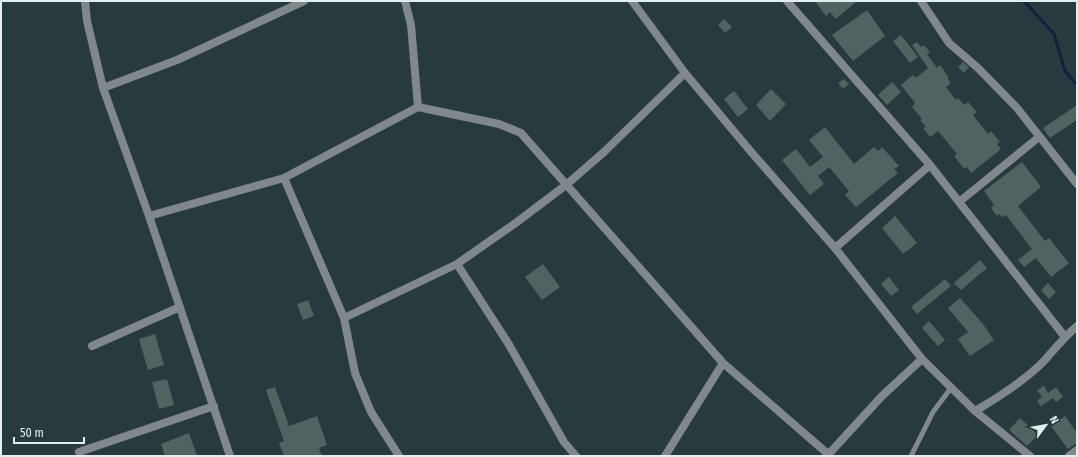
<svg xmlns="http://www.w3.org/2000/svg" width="1078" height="457" font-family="'Fira Sans Condensed',sans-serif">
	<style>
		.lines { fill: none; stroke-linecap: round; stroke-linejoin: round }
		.stream { stroke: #14213c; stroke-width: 3 }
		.building { fill: #4f6460 }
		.service { stroke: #80888d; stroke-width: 5 }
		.minor { stroke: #80888d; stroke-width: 8 }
	</style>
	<rect width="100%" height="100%" fill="#273b3e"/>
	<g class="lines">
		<path class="stream" d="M 1022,1 L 1026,3 L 1054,34 L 1065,71 L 1075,83 L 1077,83"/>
	</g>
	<path class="building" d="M 815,1 L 857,1 L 836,19 L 830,12 L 826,16 Z
		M 867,10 L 885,36 L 853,61 L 832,35 Z
		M 724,19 L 732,27 L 725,33 L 718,25 Z
		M 901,35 L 918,57 L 910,63 L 893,41 Z
		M 917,42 L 921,47 L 924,45 L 930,52 L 927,54 L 937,68 L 940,65 L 948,76 L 948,79 L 951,83 L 946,87 L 956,100 L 958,98 L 964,105 L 968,102 L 977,112 L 973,115 L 988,134 L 991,131 L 1000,142 L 997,144 L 1001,149 L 971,173 L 967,167 L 964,169 L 954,156 L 957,154 L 938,131 L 930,137 L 923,128 L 926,127 L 920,120 L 922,119 L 912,107 L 915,103 L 901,85 L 913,75 L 916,78 L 928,68 L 912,45 Z
		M 963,62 L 969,67 L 964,73 L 958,67 Z
		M 844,79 L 849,84 L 843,89 L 838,83 Z
		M 892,82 L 901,92 L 887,105 L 878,95 Z
		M 771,89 L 786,104 L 770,121 L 756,105 Z
		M 734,91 L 748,109 L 738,117 L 724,99 Z
		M 1077,105 L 1077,120 L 1050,138 L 1043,128 Z
		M 825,127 L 854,164 L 874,147 L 878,151 L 882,147 L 899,166 L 894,169 L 898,173 L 856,207 L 845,195 L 849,191 L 829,167 L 818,176 L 824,184 L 810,195 L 782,160 L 796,149 L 810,167 L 823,157 L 809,140 Z
		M 1022,162 L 1041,187 L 1018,206 L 1045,241 L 1049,238 L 1069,263 L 1051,277 L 1036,258 L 1024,267 L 1018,260 L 1032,249 L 1006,215 L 1002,217 L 999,214 L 997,216 L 991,208 L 994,205 L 984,191 Z
		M 895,216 L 917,243 L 903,254 L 882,228 Z
		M 980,260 L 987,268 L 961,290 L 954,283 Z
		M 543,264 L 560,287 L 542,300 L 525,277 Z
		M 889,277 L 899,290 L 891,296 L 881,284 Z
		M 945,279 L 951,286 L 917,314 L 911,307 Z
		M 1048,283 L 1056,292 L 1049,299 L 1041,290 Z
		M 960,298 L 983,324 L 994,340 L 970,356 L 958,339 L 968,332 L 948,308 Z
		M 308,300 L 314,316 L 303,320 L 297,304 Z
		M 929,321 L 945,340 L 938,346 L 922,328 Z
		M 155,334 L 164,365 L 148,370 L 139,339 Z
		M 167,379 L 174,405 L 159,409 L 152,382 Z
		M 1044,386 L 1048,393 L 1056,387 L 1063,397 L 1056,402 L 1053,398 L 1041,406 L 1037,401 L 1042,397 L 1037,390 Z
		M 275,387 L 289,426 L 317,416 L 327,445 L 319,448 L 322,456 L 284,456 L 279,443 L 284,441 L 266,390 Z
		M 1065,416 L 1077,433 L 1077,443 L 1068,449 L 1051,426 Z
		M 1020,418 L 1038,435 L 1027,446 L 1009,430 Z
		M 189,433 L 197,456 L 165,456 L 161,444 Z"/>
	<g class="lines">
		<path class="service" d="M 911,456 L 933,412 L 951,388"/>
		<path class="minor" d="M 85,1 L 87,21 L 103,88 L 149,216 L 230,456
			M 405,1 L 411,25 L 418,107
			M 632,1 L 685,73 L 752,153 L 835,248 L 922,359 L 975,411 L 1030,456
			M 787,1 L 930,165 L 1065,337
			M 921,1 L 949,43 L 978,68 L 1017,108 L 1077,184
			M 103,88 L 177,60 L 304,1
			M 284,178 L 344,318 L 355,373 L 371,412 L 399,456
			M 959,202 L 1039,137
			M 149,216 L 284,178 L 418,107 L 499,124 L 521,133 L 723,363 L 828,454
			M 835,248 L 930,165
			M 457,264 L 508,343 L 564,442 L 576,456
			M 344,318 L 457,264 L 517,222 L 566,185 L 604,152 L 685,73
			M 92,346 L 180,307
			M 975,411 C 999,397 1023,382 1043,362 C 1054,350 1064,337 1077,326
			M 79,452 L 214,406
			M 665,456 L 723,363
			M 827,456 L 882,396 L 922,359
			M 1069,456 L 1077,450"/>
	</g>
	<rect width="1078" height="457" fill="none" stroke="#e2edef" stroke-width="4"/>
	<g transform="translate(1046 425) rotate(58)" stroke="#273b3e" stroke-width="3" paint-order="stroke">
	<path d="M0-3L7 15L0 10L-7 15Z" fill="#e2edef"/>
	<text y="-6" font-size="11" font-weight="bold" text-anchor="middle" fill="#e2edef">N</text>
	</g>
	<path d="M14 437v6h70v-6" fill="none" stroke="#e2edef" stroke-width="2"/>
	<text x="20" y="437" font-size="12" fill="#e2edef" stroke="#273b3e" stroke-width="3" paint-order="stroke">50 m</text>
</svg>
